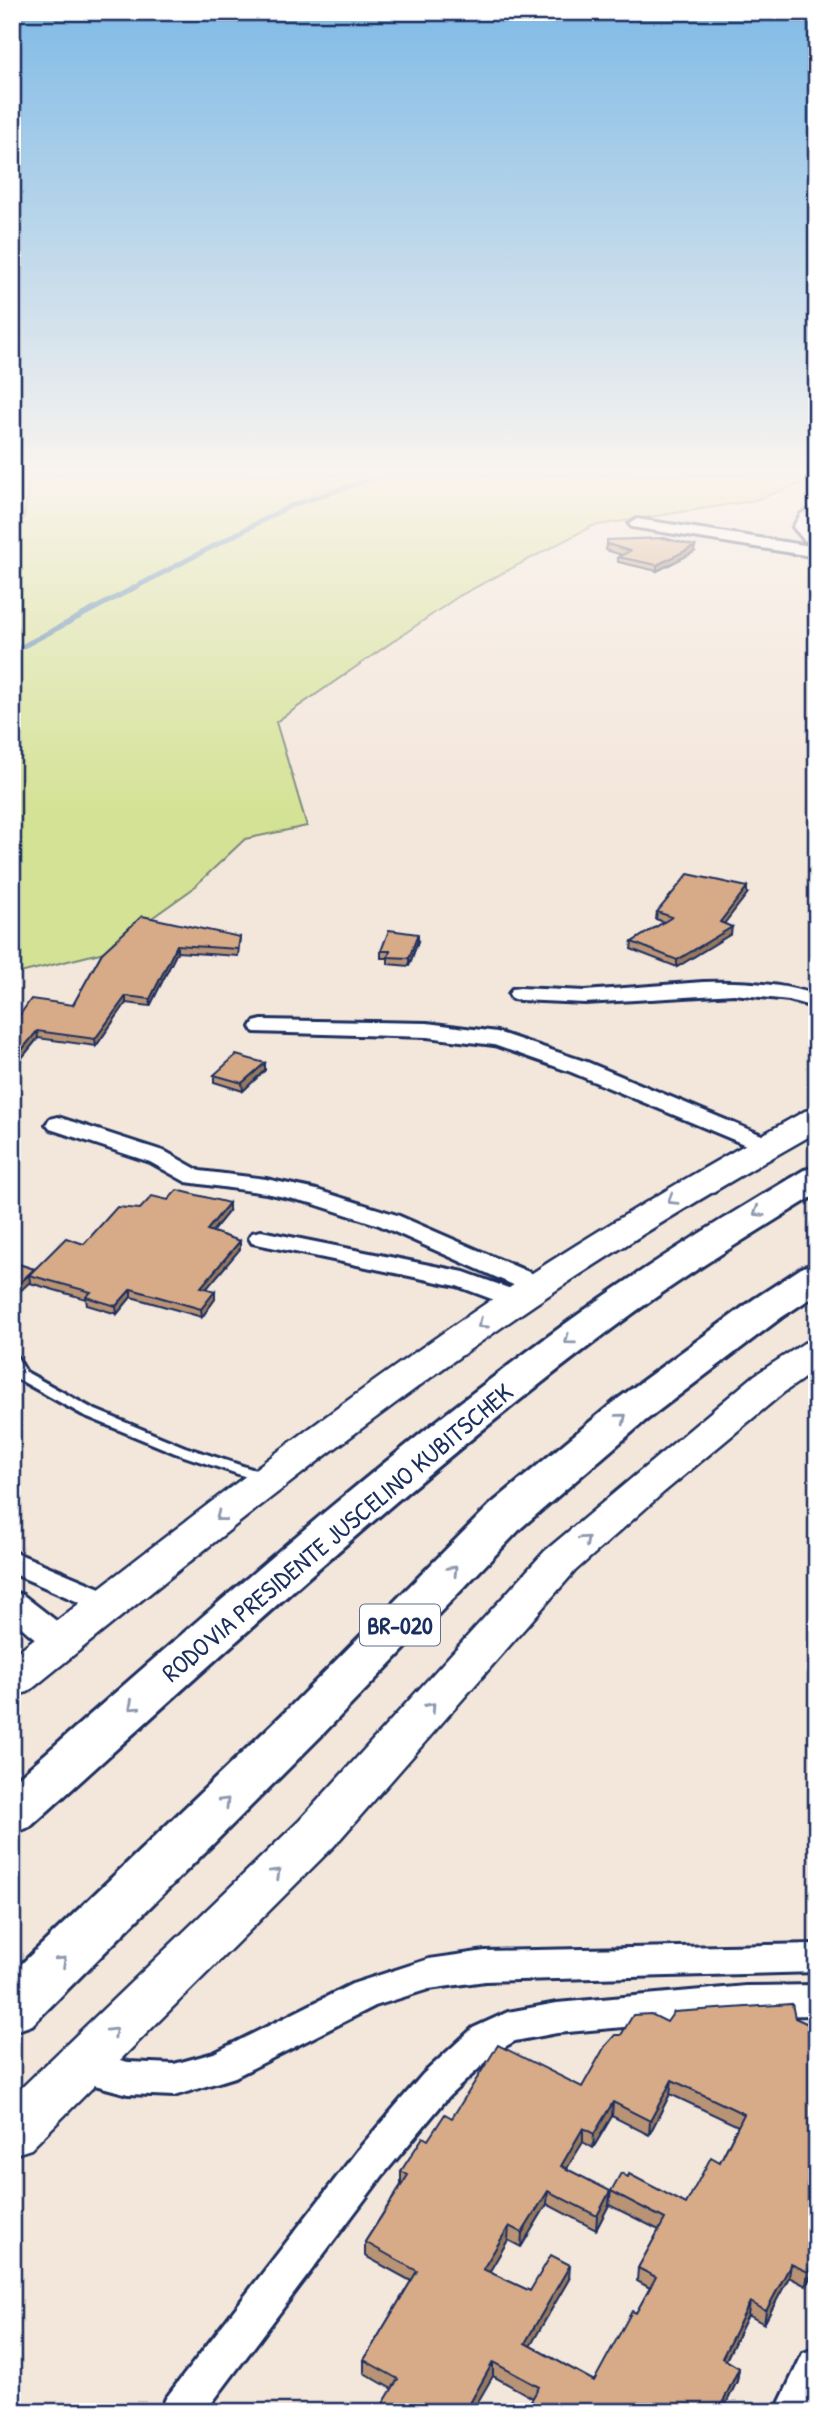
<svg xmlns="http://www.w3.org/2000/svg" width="829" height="2424" font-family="'Patrick Hand',sans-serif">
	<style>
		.green { fill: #d4e295; stroke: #78887a; stroke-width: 2 }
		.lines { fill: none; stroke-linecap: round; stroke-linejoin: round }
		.stream { stroke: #5987ae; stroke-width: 5 }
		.service-casing { stroke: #1b2f5e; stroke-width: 6 }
		.minor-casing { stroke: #1b2f5e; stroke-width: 6 }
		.secondary-casing { stroke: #1b2f5e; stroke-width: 5 }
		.trunk-casing { stroke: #1b2f5e; stroke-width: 6 }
		.service { fill: #fff; fill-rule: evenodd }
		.minor { fill: #fff; fill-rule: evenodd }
		.secondary { fill: #fff; fill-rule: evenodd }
		.trunk { fill: #fff; fill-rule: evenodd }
		.wall { fill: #b99375; stroke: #1b2f5e; stroke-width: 2; fill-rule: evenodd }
		.shaded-wall { fill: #96785f; stroke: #1b2f5e; stroke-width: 2 }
		.building { fill: #d7ab88; stroke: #1b2f5e; stroke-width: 2; fill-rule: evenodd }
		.oneway { stroke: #8d97ae }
		.labels { text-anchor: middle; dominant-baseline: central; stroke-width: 6; stroke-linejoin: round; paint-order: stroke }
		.shield { fill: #fff; stroke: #5f6d8e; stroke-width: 2 }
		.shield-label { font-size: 24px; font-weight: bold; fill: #1b2f5e }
		.street-label { font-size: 26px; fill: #1b2f5e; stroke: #fff }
	</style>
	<rect width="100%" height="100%" fill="#f3e6db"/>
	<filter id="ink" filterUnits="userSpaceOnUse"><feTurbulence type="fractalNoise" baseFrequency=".0143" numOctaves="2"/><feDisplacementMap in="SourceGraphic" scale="14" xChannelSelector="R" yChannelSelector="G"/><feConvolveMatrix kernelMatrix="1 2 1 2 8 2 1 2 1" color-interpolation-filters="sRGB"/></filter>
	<g filter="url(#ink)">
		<path class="green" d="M 30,475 L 817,475 L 817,478 L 752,501 L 592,526 L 459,596 L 276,722 L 307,826 L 245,839 L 191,890 L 104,952 L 12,975 L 12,524 L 24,519 Z"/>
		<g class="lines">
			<path class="stream" d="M 12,652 L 290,506 L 383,475"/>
			<g class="service-casing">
				<path id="service" d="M 12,1356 L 17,1357 L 26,1372 L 93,1409 L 185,1447 L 270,1475 L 272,1478 L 270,1481 L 265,1483 L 175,1453 L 83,1415 L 16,1378 L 12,1372 Z"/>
			</g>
			<g class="minor-casing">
				<path id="minor" d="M 817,506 L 817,517 L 809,527 L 817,535 L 817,545 L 804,540 L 793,527 L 801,514 Z
					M 637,519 L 817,547 L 817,557 L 632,527 L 629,524 Z
					M 703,982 C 742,981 779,983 817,995 L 817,1008 L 789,1000 L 734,994 L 585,1003 L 520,1000 L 512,999 L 509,994 L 512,989 L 520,988 L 585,991 Z
					M 262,1020 L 427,1023 L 497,1032 L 587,1062 L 774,1140 L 778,1145 L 774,1150 L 758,1150 L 571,1072 L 494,1045 L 427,1037 L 254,1032 L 251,1027 L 254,1022 Z
					M 58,1117 L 166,1152 L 200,1171 L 266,1179 L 317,1190 L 397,1215 L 547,1280 L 551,1286 L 547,1292 L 538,1294 L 529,1292 L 379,1225 L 311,1203 L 266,1193 L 186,1182 L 150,1162 L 50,1129 L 46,1124 L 50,1119 Z
					M 261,1231 L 464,1272 L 525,1294 L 529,1300 L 525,1306 L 516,1308 L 457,1286 L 252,1243 L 249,1238 L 252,1233 Z
					M 12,1551 L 119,1596 L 123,1604 L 119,1612 L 108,1615 L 12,1573 Z
					M 12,1592 L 23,1595 L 72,1633 L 76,1641 L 72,1649 C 48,1656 30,1633 12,1619 Z
					M 817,1944 L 817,1972 L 485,1981 L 429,1989 L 375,2006 L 235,2077 L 174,2096 L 128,2094 L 65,2077 L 60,2066 L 65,2055 L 78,2050 L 128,2062 L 174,2064 L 214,2053 L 352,1984 L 429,1959 L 485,1951 Z
					M 817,1985 L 817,2015 L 746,2016 L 557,2033 L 515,2041 L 499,2050 L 449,2096 L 383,2175 L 205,2412 L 160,2412 L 166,2398 L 357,2151 L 423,2074 L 473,2028 L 508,2012 L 557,2003 L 746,1986 Z
					M 817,2348 L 816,2412 L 775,2412 L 803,2353 Z"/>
			</g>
			<g class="secondary-casing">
				<path id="secondary" d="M 817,1108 L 817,1132 C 714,1190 612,1251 515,1318 C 346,1434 187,1563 28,1692 L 12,1696 L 12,1656 C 168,1534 324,1413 488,1302 C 591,1233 697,1171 805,1111 Z
					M 817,1339 L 817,1369 L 783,1393 L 664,1492 L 575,1571 L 334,1846 L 31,2149 L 12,2155 L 12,2097 L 300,1820 L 545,1551 L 755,1375 L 804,1343 Z"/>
			</g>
			<g class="trunk-casing">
				<path id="trunk" d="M 817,1167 L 817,1194 C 748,1237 678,1279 613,1328 C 408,1481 220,1656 30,1827 L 12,1833 L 12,1783 C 199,1620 383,1453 586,1309 C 656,1259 730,1214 804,1170 Z
					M 817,1264 L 817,1294 L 782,1317 L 645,1421 L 522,1527 L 321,1736 L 32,2025 L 12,2032 L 12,1973 L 287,1710 L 490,1505 L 615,1401 L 754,1299 L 803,1267 Z"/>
			</g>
			<use href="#service" class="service"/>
			<use href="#minor" class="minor"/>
			<use href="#secondary" class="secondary"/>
			<use href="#trunk" class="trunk"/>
		</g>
		<path class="wall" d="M 607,544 L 694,552 L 657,571 L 618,562 L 618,557 L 622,555 L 606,550 Z
			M 747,894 L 724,923 L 731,934 L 677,967 L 631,949 L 632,942 L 664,922 L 656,919 L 657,912 Z
			M 240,937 L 238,956 L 177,952 L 150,1006 L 126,1003 L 96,1046 L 38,1038 L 12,1070 L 12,1026 L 73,1005 L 102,953 Z
			M 418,941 L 409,966 L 388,964 L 388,958 L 381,958 L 381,951 Z
			M 265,1063 L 265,1070 L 243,1091 L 214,1082 L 214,1075 Z
			M 168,1200 L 229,1211 L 212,1232 L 240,1241 L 240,1249 L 206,1289 L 215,1299 L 202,1317 L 131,1297 L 117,1314 L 87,1305 L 86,1299 L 30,1283 L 12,1262 L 34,1269 L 84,1244 L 140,1209 Z
			M 792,2004 L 814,2232 L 817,2233 L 806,2286 L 789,2277 L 764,2324 L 748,2315 L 726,2360 L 739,2368 L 737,2381 L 722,2412 L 531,2412 L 531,2401 L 533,2398 L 493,2376 L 392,2389 L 364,2373 L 364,2360 L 411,2281 L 365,2256 L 365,2242 L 401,2185 L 401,2171 L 428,2140 L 452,2118 L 582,2087 L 621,2035 L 667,2022 ZM 670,2094 L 738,2126 L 720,2162 L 686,2204 L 628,2177 L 611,2191 L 609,2205 L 659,2230 L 638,2268 L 637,2281 L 650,2288 L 636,2313 L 594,2381 L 530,2346 L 569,2279 L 530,2291 L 489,2272 L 508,2240 L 521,2247 L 547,2204 L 596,2230 L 609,2205 L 566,2169 L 583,2142 L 593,2148 L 612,2116 L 649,2135 Z"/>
		<path class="shaded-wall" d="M 695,546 L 694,552 L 657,571 L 657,565 Z
			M 747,887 L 747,894 L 720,929 L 720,922 Z
			M 732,927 L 731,934 L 677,967 L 677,960 Z
			M 418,934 L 418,941 L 409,966 L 409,958 Z
			M 177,945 L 177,952 L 150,1006 L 150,999 Z
			M 126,996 L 126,1003 L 96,1046 L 95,1039 Z
			M 37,1031 L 38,1038 L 12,1070 L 12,1062 Z
			M 265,1063 L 265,1070 L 243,1091 L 242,1083 Z
			M 229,1203 L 229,1211 L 207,1238 L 207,1230 Z
			M 240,1241 L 240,1249 L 201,1295 L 201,1287 Z
			M 29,1275 L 30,1282 L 12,1299 L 12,1290 Z
			M 131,1289 L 131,1297 L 117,1314 L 116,1306 Z
			M 215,1291 L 215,1299 L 202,1317 L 201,1309 Z
			M 672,2080 L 670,2094 L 649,2135 L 650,2121 Z
			M 613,2102 L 612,2116 L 593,2148 L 594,2134 Z
			M 583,2128 L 583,2142 L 560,2180 L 561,2166 Z
			M 548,2191 L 547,2204 L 521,2247 L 522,2233 Z
			M 610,2191 L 609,2205 L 596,2230 L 597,2216 Z
			M 817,2219 L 817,2227 L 809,2245 L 811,2231 Z
			M 509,2226 L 508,2240 L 483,2283 L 483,2269 Z
			M 817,2254 L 817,2263 L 806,2286 L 808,2272 Z
			M 791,2264 L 789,2277 L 764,2324 L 766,2311 Z
			M 570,2265 L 569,2279 L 524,2357 L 525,2343 Z
			M 750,2302 L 748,2315 L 720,2372 L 722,2358 Z
			M 493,2362 L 493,2376 L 472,2412 L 465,2412 Z
			M 739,2368 L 737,2381 L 722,2412 L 718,2412 Z"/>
		<path class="building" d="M 664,538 L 695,546 L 657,565 L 618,557 L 630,551 L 607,544 L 607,540 Z
			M 688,874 L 747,887 L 720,922 L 732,927 L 677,960 L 632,942 L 672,917 L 657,912 Z
			M 142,916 L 240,937 L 238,949 L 177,945 L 150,999 L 126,996 L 95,1039 L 37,1031 L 12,1062 L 12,1026 L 31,999 L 73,1005 L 102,953 Z
			M 389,930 L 418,934 L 409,958 L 388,957 L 390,951 L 381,951 Z
			M 236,1055 L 265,1063 L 242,1083 L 214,1075 Z
			M 177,1190 L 229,1203 L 207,1230 L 240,1241 L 201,1287 L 215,1291 L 201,1309 L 131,1289 L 116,1306 L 86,1297 L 91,1292 L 29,1275 L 66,1238 L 84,1244 L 117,1207 L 140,1209 L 152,1196 L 168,1200 Z
			M 12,1262 L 34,1269 L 12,1290 Z
			M 792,2004 L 795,2018 L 817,2028 L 817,2219 L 811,2231 L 817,2233 L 817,2254 L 808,2272 L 791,2264 L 766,2311 L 750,2302 L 722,2358 L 739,2368 L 718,2412 L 550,2412 L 531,2401 L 539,2387 L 493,2362 L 465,2412 L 378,2412 L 398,2379 L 364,2360 L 417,2271 L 365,2242 L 408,2175 L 401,2171 L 423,2137 L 428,2140 L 445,2114 L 452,2118 L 498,2045 L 582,2087 L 605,2046 L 615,2035 L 621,2035 L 633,2015 L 651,2014 L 667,2022 L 674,2012 ZM 672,2080 L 744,2114 L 720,2162 L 711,2157 L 686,2204 L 629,2174 L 628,2177 L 621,2173 L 611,2191 L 665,2219 L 638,2268 L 656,2277 L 636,2313 L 632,2311 L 594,2381 L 525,2343 L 570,2265 L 551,2255 L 530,2291 L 483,2269 L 509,2226 L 522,2233 L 548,2191 L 597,2216 L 610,2191 L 561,2166 L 583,2128 L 594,2134 L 613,2102 L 650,2121 Z"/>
		<defs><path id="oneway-chevron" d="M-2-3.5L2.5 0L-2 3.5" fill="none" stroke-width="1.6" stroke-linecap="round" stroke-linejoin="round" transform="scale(1.75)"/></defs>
		<g class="oneway">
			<use href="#oneway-chevron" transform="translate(672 1200) rotate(148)"/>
			<use href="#oneway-chevron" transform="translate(758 1212) rotate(148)"/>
			<use href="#oneway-chevron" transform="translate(482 1324) rotate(145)"/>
			<use href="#oneway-chevron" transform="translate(569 1340) rotate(143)"/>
			<use href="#oneway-chevron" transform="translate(622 1418) rotate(-39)"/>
			<use href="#oneway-chevron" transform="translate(220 1517) rotate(142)"/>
			<use href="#oneway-chevron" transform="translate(585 1540) rotate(-42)"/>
			<use href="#oneway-chevron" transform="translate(453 1570) rotate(-46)"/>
			<use href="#oneway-chevron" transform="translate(133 1706) rotate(138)"/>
			<use href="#oneway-chevron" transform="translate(431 1707) rotate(-48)"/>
			<use href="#oneway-chevron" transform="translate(225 1802) rotate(-45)"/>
			<use href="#oneway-chevron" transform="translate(276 1873) rotate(-44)"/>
			<use href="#oneway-chevron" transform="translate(62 1961) rotate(-43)"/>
			<use href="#oneway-chevron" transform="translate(113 2032) rotate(-44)"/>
		</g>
	</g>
	<linearGradient id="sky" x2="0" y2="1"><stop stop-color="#7fbae6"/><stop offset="0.58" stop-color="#faf4ef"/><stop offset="1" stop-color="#faf4ef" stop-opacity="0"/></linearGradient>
	<rect width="829" height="814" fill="url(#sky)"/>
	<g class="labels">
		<rect class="shield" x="360" y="1604.5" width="80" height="41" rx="5"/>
		<g class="shield-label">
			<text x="400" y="1625">BR-020</text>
		</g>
		<g class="street-label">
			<text transform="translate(337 1532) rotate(-40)">RODOVIA PRESIDENTE JUSCELINO KUBITSCHEK</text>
		</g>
	</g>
	<rect width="829" height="2424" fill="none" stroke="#fff" stroke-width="42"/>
	<rect x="21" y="21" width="787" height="2382" fill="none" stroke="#1b2f5e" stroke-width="2.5" filter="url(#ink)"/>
</svg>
